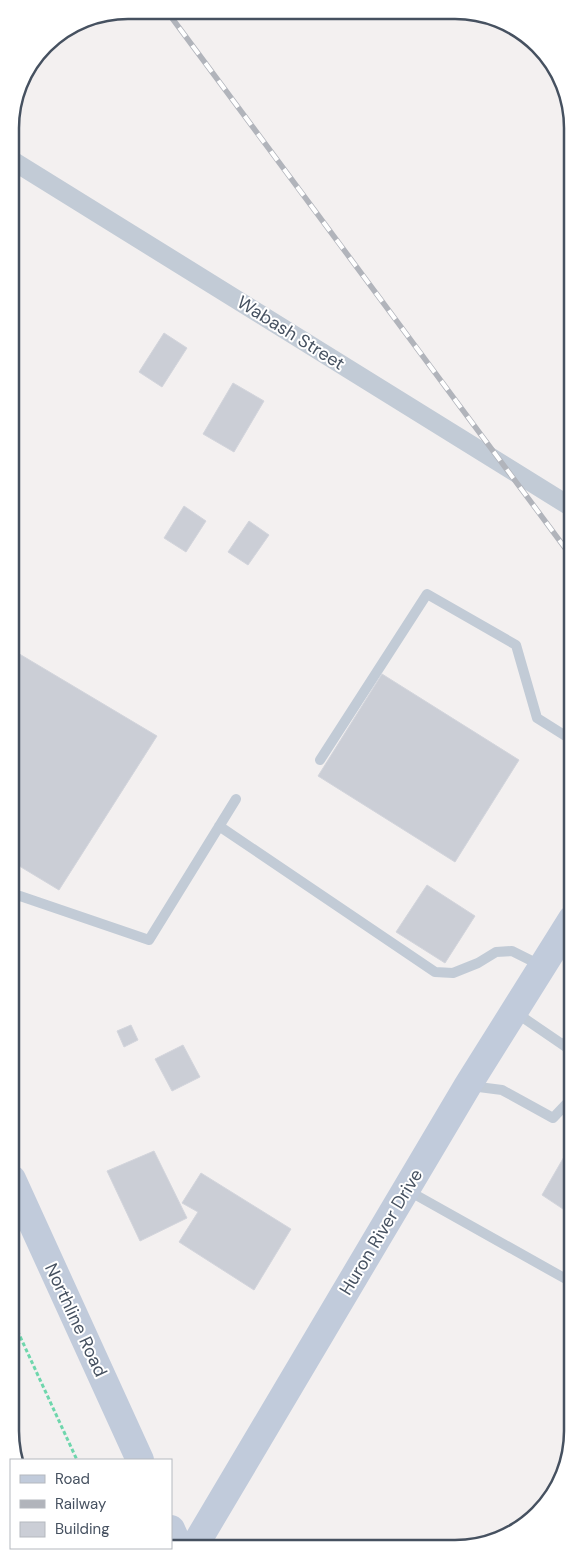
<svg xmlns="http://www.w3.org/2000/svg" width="583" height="1559" font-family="'DM Sans',sans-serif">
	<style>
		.green { fill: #baf4d5 }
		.building { fill: #cbced6; stroke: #d3d5dc }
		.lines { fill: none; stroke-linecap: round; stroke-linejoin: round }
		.path { stroke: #6ed6ac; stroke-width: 3; stroke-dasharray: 4 2.5; stroke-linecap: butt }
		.lane { stroke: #c2cbd6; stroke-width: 10 }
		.street { stroke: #c2cbd6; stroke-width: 19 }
		.secondary { stroke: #c1cbdb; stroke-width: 28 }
		.rail-casing { stroke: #b1b4bb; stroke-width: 5.5 }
		.rail { stroke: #fff; stroke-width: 4; stroke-dasharray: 11; stroke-linecap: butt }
		.labels { text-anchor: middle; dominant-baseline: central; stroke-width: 4; stroke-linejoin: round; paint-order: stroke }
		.street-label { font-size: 18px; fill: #465160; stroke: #fff }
		.rim { fill: none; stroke: #465160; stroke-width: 2.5 }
	</style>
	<rect width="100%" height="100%" fill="#f3f0f0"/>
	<path class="green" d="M 122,11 L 47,44 L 83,19 Z"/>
	<path class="building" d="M 164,333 L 187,348 L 162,387 L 139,372 Z
		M 233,383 L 264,401 L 234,452 L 203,434 Z
		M 184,506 L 206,521 L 186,552 L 164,538 Z
		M 249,521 L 269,535 L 248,565 L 228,552 Z
		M 11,649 L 157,736 L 59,890 L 11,861 Z
		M 382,674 L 519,760 L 455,862 L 318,776 Z
		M 427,885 L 475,916 L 445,963 L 396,932 Z
		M 131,1025 L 138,1040 L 124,1047 L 117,1031 Z
		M 183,1045 L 200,1077 L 172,1091 L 155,1059 Z
		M 572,1143 L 572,1215 L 542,1195 Z
		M 154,1151 L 187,1218 L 140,1241 L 107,1171 Z
		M 201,1173 L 291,1229 L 254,1290 L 179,1242 L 198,1212 L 182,1203 Z"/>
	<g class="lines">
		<path class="path" d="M 12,1319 L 77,1460"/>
		<path class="lane" d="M 320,760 L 427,594 L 516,645 L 537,718 L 572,740
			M 219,826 L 435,972 L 453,973 L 478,963 L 496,952 L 512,951 L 542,966
			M 11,899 L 20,896 L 149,940 L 236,799
			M 515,1012 L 572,1051
			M 564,1045 L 572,1033
			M 471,1086 L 502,1090 L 553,1118 L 572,1098
			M 407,1190 L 573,1283"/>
		<path class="street" d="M 10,159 L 571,507"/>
		<path class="secondary" d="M 12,1179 L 140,1460
			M 171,1529 L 179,1547
			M 194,1547 L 468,1085 L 572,919"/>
		<g class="rail-casing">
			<path id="rail" d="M 166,10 L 571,556"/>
		</g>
		<use href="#rail" class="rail"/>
	</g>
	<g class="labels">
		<g class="street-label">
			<text transform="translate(291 333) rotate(32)">Wabash Street</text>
			<text transform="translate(381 1232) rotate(-59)">Huron River Drive</text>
			<text transform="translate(76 1320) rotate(65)">Northline Road</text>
		</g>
	</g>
	<path d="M0 0H583V1559H0ZM128 19H455A109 109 0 0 1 564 128V1431A109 109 0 0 1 455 1540H128A109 109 0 0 1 19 1431V128A109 109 0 0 1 128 19Z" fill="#fff" fill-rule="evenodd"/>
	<path class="rim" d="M128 19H455A109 109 0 0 1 564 128V1431A109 109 0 0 1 455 1540H128A109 109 0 0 1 19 1431V128A109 109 0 0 1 128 19Z"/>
	<rect x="10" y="1459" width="162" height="90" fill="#ffffff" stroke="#b5b9bf"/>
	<rect x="20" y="1475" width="25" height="8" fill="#c1cbdb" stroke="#b5b9bf"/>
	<text x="55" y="1484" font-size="15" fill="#465160">Road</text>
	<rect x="20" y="1500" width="25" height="8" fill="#b1b4bb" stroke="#b5b9bf"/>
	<text x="55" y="1509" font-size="15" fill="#465160">Railway</text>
	<rect x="20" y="1522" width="25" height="15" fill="#cbced6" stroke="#b5b9bf"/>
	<text x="55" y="1534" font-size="15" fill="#465160">Building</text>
</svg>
